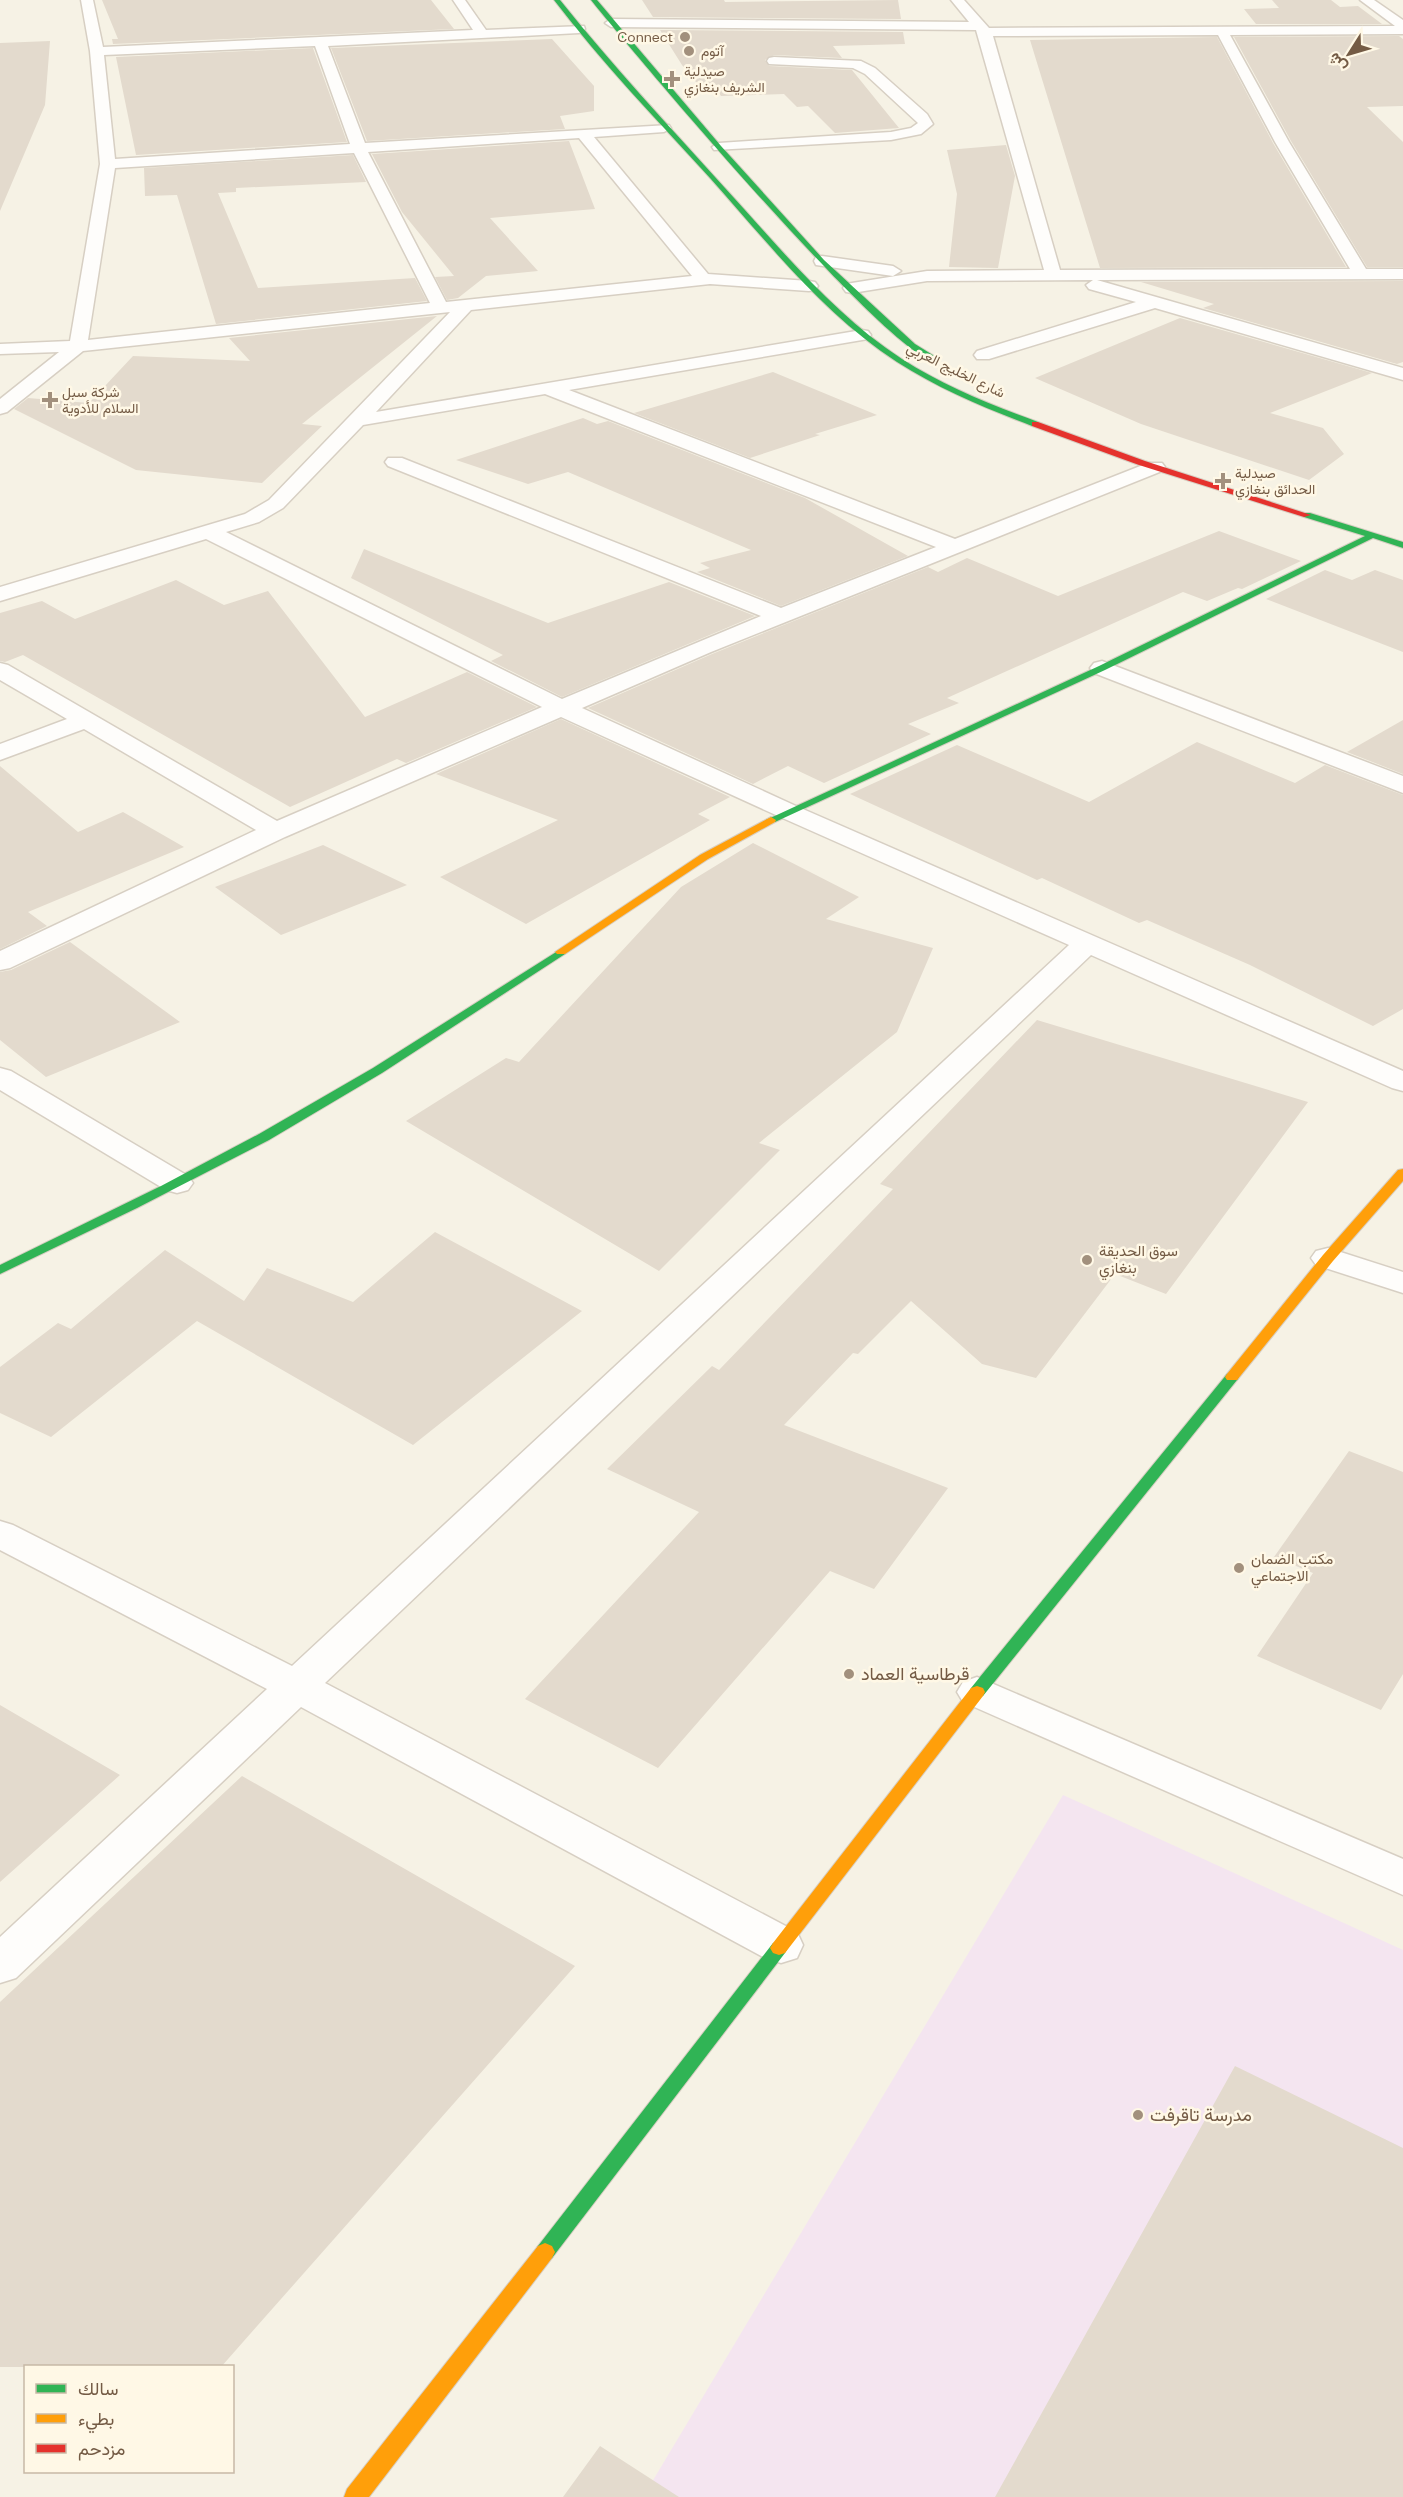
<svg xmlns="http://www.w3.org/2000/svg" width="1403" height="2497" font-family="'DM Sans',Vazirmatn,sans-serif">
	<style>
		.education { fill: #f4e5f0 }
		.building { fill: #e3dacd }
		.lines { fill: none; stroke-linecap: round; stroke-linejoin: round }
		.street-casing { stroke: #d7cfc3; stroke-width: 3 }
		.fast-casing { stroke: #d7cec2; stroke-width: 2 }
		.slow-casing { stroke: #d7cec2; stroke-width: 2 }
		.jam-casing { stroke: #d7cec2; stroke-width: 2 }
		.street { fill: #fefdfb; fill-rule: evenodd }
		.fast { fill: #30b455; fill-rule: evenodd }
		.slow { fill: #ff9f0a; fill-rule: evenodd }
		.jam { fill: #e5322d; fill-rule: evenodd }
		.poi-dot { fill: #a2907d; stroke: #fff8e6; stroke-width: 2 }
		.labels { text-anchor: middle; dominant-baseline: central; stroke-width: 5; stroke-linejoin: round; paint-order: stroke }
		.far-poi-label { font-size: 14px; fill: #745b45; stroke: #fff8e6; text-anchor: start }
		.far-street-label { font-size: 14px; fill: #745b45; stroke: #fff8e6 }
		.poi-label { font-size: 15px; fill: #745b45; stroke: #fff8e6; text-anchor: start }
		.near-poi-label { font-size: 18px; fill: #745b45; stroke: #fff8e6; text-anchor: start }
	</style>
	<rect width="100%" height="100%" fill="#f6f2e5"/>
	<path class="education" d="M 1063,1795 L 1403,1950 L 1403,2497 L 643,2497 Z"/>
	<path class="building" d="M 102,0 L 431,0 L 454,29 L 113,44 L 112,39 L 118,39 Z
		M 642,0 L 724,0 L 725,2 L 898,0 L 901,19 L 653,17 Z
		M 1272,0 L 1331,0 L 1340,7 L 1358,6 L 1382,24 L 1256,24 L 1244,9 L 1279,8 Z
		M 660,30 L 903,32 L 905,44 L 833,46 L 842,58 L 774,55 L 765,60 L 769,66 L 852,70 L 899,128 L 835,133 L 808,106 L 797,107 L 784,94 L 721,96 L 718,92 L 705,93 L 682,65 Z
		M 1399,36 L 1403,39 L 1403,106 L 1367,107 L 1403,142 L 1403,267 L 1367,267 L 1291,141 L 1234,37 Z
		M 1217,37 L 1273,143 L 1346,267 L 1100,268 L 1030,40 Z
		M 552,39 L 594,86 L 594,111 L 560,116 L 565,129 L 367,141 L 331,48 Z
		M 50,41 L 45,105 L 0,211 L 0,43 Z
		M 313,48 L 347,142 L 136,155 L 116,57 Z
		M 569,141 L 595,209 L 490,218 L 538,271 L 486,276 L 458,298 L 447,300 L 435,277 L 454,276 L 402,212 L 372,154 Z
		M 1006,145 L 1015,176 L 998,268 L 949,267 L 957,194 L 947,150 Z
		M 353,155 L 366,182 L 236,188 L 236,192 L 218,193 L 258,288 L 415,278 L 427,301 L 216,324 L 177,195 L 145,196 L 144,168 Z
		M 1403,281 L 1403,362 L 1397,364 L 1203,308 L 1214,304 L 1141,282 Z
		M 437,316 L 302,424 L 322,426 L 262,483 L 136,470 L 14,409 L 28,398 L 89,403 L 133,356 L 250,361 L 229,338 Z
		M 1180,318 L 1372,373 L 1270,413 L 1323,428 L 1344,454 L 1309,480 L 1141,424 L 1035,378 Z
		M 773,372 L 877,415 L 815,434 L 820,435 L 750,458 L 634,413 Z
		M 583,418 L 597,424 L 608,421 L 805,498 L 908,556 L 781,606 L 697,572 L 710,568 L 700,563 L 751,550 L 568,472 L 528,484 L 456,460 Z
		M 1219,531 L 1301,561 L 1242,589 L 1238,588 L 1207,601 L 1183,592 L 947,698 L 959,703 L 908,724 L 931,734 L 824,783 L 788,766 L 753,784 L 588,708 L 712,654 L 928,567 L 938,572 L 967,558 L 1058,596 Z
		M 364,549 L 548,623 L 669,582 L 755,616 L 562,697 L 491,661 L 503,655 L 351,578 Z
		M 1325,570 L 1352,580 L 1375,570 L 1403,580 L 1403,652 L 1266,599 Z
		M 176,580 L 224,605 L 268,591 L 365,717 L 467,672 L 537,707 L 406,763 L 397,759 L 290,807 L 23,655 L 5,662 L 0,661 L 0,613 L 42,601 L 75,619 Z
		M 561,719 L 730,797 L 698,814 L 710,820 L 526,924 L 440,877 L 558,820 L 436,774 Z
		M 1403,720 L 1403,774 L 1347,752 Z
		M 1197,742 L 1295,783 L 1325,765 L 1403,795 L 1403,1009 L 1373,1026 L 1250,965 L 1147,920 L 1139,923 L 1042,878 L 1037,880 L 850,794 L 957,745 L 1089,802 Z
		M 0,766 L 78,832 L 123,812 L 184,847 L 28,912 L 47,926 L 0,949 Z
		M 753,843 L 859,897 L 826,919 L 933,948 L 897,1032 L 759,1143 L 780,1150 L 659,1271 L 406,1121 L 506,1058 L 519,1062 L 681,887 Z
		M 323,845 L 407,885 L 281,935 L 215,887 Z
		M 70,942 L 180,1022 L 46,1077 L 0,1040 L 0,972 L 11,970 Z
		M 1037,1020 L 1308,1102 L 1166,1294 L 1115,1274 L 1036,1378 L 982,1364 L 911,1301 L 858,1354 L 853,1353 L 784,1425 L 948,1488 L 874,1589 L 830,1571 L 658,1768 L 525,1699 L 699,1512 L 607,1469 L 712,1366 L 719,1370 L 893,1189 L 880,1184 Z
		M 435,1232 L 582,1311 L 413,1445 L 197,1321 L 51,1437 L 0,1413 L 0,1367 L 58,1323 L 71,1329 L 165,1250 L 244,1301 L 267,1268 L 353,1302 Z
		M 1349,1451 L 1403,1472 L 1403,1674 L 1381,1710 L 1257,1656 L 1313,1573 L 1274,1557 Z
		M 0,1705 L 120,1775 L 0,1882 Z
		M 242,1776 L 575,1966 L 221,2367 L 0,2367 L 0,2002 Z
		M 1235,2066 L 1403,2148 L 1403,2497 L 995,2497 Z
		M 600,2446 L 679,2497 L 563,2497 Z"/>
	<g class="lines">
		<g class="street-casing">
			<path id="street" d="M 81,0 L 93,0 L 103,47 L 473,30 L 453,0 L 465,0 L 486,30 L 584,26 L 585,29 L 579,33 L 328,46 L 365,143 L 669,125 L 671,128 L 664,132 L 594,137 L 708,274 L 809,281 L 815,282 L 818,286 L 815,290 L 809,291 L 710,284 L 471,310 L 376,412 L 862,330 L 868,331 L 871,335 L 868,339 L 569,390 L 955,539 L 1148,463 L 1162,463 L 1165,467 L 1162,471 L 711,652 L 582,708 L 796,806 L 1403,1071 L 1403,1091 L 1392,1088 L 1091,955 L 325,1683 L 797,1932 L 803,1945 L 797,1958 L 781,1963 L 765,1958 L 301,1707 L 16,1978 L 0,1983 L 0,1937 L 267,1689 L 0,1550 L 0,1521 L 13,1525 L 292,1666 L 1069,945 L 778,816 L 561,717 L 285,837 L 10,968 L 0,970 L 0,951 L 256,830 L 84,729 L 0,760 L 0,744 L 67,719 L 0,680 L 0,663 L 8,665 L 277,821 L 542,707 L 206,539 L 0,601 L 0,587 L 245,514 L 269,500 L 450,312 L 83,351 L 7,412 L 0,414 L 0,399 L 59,352 L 0,354 L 0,344 L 70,341 L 100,164 L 90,51 ZM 315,46 L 350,144 L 115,159 L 104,55 ZM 579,138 L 692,276 L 446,302 L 368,152 ZM 354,153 L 430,303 L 88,340 L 115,168 ZM 545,394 L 936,547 L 781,608 L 402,458 L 388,458 L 385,462 L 388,466 L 761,616 L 562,699 L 226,532 L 259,522 L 283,508 L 363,425 Z
				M 951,0 L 964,0 L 989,28 L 1395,26 L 1360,0 L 1374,0 L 1403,20 L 1403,34 L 1230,35 L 1289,142 L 1366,269 L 1403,269 L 1403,279 L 1097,280 L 1403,368 L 1403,380 L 1155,308 L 989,359 L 977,359 L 974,355 L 977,351 L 1136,302 L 1089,289 L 1086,285 L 1093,280 L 927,281 L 852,293 L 846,292 L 843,288 L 846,284 L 852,283 L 927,271 L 1044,270 L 976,30 L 611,27 L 605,23 L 611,19 L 969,22 ZM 1218,35 L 1275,142 L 1350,269 L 1060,270 L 993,36 Z
				M 774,57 L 861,61 L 875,68 L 927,114 L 933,124 L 921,134 L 891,140 L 714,150 L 712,147 L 719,143 L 891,132 L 911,128 L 918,123 L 865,74 L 853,68 L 769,64 L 767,61 L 769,58 Z
				M 822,256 L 893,266 L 901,271 L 893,276 L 816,265 L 814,261 L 816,257 Z
				M 1102,661 L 1403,776 L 1403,793 L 1094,673 L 1090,668 L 1094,663 Z
				M 0,1068 L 11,1071 L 188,1176 L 193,1183 L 188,1190 L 177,1193 L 166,1190 L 0,1090 Z
				M 1328,1248 L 1403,1272 L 1403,1293 L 1316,1265 L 1311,1258 L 1316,1251 Z
				M 977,1677 L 1403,1859 L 1403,1895 L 963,1702 L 957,1692 L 963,1682 Z"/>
		</g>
		<g class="fast-casing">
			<path id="fast" d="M 554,0 L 560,0 C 612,65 669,126 725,188 C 780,248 833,314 902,359 C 944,386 991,405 1038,422 L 1038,426 L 1032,426 C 985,408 939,389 897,362 C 823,314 768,243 710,178 C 657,120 602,63 554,0 Z
				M 591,0 L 597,0 L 721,146 L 824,260 L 915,344 L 936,357 L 936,361 C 894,363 630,49 591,0 Z
				M 1304,513 L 1310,513 L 1403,542 L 1403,548 L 1373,538 L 1105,670 L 775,822 L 767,822 L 766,820 L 1099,666 L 1365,536 L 1304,517 Z
				M 561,949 L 565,950 L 565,954 L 382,1073 L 269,1140 L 137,1208 L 0,1274 L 0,1265 L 161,1186 L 259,1134 L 373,1068 Z
				M 1232,1372 L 1239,1377 L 1237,1380 L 983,1696 L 977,1698 L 971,1696 L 969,1692 L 971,1688 L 1227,1374 Z
				M 779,1941 L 785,1943 L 788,1948 L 785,1953 L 552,2258 L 545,2261 L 538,2258 L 535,2252 L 538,2246 L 773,1943 Z"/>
		</g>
		<g class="slow-casing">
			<path id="slow" d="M 771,817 L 776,820 L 775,822 L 708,859 L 565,954 L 557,954 L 555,952 L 700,855 Z
				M 1403,1169 L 1403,1181 L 1333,1261 L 1237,1380 L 1227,1380 L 1225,1377 L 1227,1374 L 1323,1255 L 1398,1170 Z
				M 977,1686 L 983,1688 L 985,1692 L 983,1696 L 785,1953 L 779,1955 L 773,1953 L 770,1948 L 773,1943 L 971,1688 Z
				M 545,2243 L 552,2246 L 555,2252 L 552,2258 L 369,2497 L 344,2497 L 347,2489 L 538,2246 Z"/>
		</g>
		<g class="jam-casing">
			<path id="jam" d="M 1032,422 L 1038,422 L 1145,461 L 1311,515 L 1304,517 L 1139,465 L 1032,426 Z"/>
		</g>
		<use href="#street" class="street"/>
		<use href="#fast" class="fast"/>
		<use href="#slow" class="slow"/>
		<use href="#jam" class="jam"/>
	</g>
	<g class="poi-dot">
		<circle cx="685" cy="37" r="6"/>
		<circle cx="689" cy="51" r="6"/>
		<path d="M669 70h6v6h6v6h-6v6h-6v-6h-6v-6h6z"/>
		<path d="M47 391h6v6h6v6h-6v6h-6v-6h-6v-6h6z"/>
		<path d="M1220 472h6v6h6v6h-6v6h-6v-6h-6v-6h6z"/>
		<circle cx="1087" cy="1260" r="6"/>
		<circle cx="1239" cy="1568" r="6"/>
		<circle cx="849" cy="1674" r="6"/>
		<circle cx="1138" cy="2115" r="6"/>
	</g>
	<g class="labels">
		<g class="far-poi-label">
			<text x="673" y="37" text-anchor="end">Connect</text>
			<text x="701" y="51">آتوم</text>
			<text x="684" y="71">صيدلية<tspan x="684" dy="16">الشريف بنغازي</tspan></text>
			<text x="62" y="392">شركة سبل<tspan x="62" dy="16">السلام للأدوية</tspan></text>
			<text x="1235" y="473">صيدلية<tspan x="1235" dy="16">الحدائق بنغازي</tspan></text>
		</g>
		<g class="far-street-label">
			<text transform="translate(956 370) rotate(26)">شارع الخليج العربي</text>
		</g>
		<g class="poi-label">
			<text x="1099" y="1251">سوق الحديقة<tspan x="1099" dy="17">بنغازي</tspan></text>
			<text x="1251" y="1559">مكتب الضمان<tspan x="1251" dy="17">الاجتماعي</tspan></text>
		</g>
		<g class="near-poi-label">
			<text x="861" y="1674">قرطاسية العماد</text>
			<text x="1150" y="2115">مدرسة تاقرفت</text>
		</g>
	</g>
	<rect x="24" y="2365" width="210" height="108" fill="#fff8e6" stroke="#c7b9a6" stroke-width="1.5"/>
	<rect x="36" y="2384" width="30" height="9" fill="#30b455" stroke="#c7b9a6" stroke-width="1.5"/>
	<text x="78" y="2395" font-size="18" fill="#745b45">سالك</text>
	<rect x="36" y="2414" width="30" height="9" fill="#ff9f0a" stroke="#c7b9a6" stroke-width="1.5"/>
	<text x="78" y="2425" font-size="18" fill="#745b45">بطيء</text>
	<rect x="36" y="2444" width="30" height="9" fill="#e5322d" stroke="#c7b9a6" stroke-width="1.5"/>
	<text x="78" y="2455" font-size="18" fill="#745b45">مزدحم</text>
	<g transform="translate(1349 54) rotate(233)" stroke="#fff8e6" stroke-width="4.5" paint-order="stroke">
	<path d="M0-4.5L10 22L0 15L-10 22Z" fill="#745b45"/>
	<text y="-9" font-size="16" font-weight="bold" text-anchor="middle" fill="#745b45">ش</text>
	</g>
</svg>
